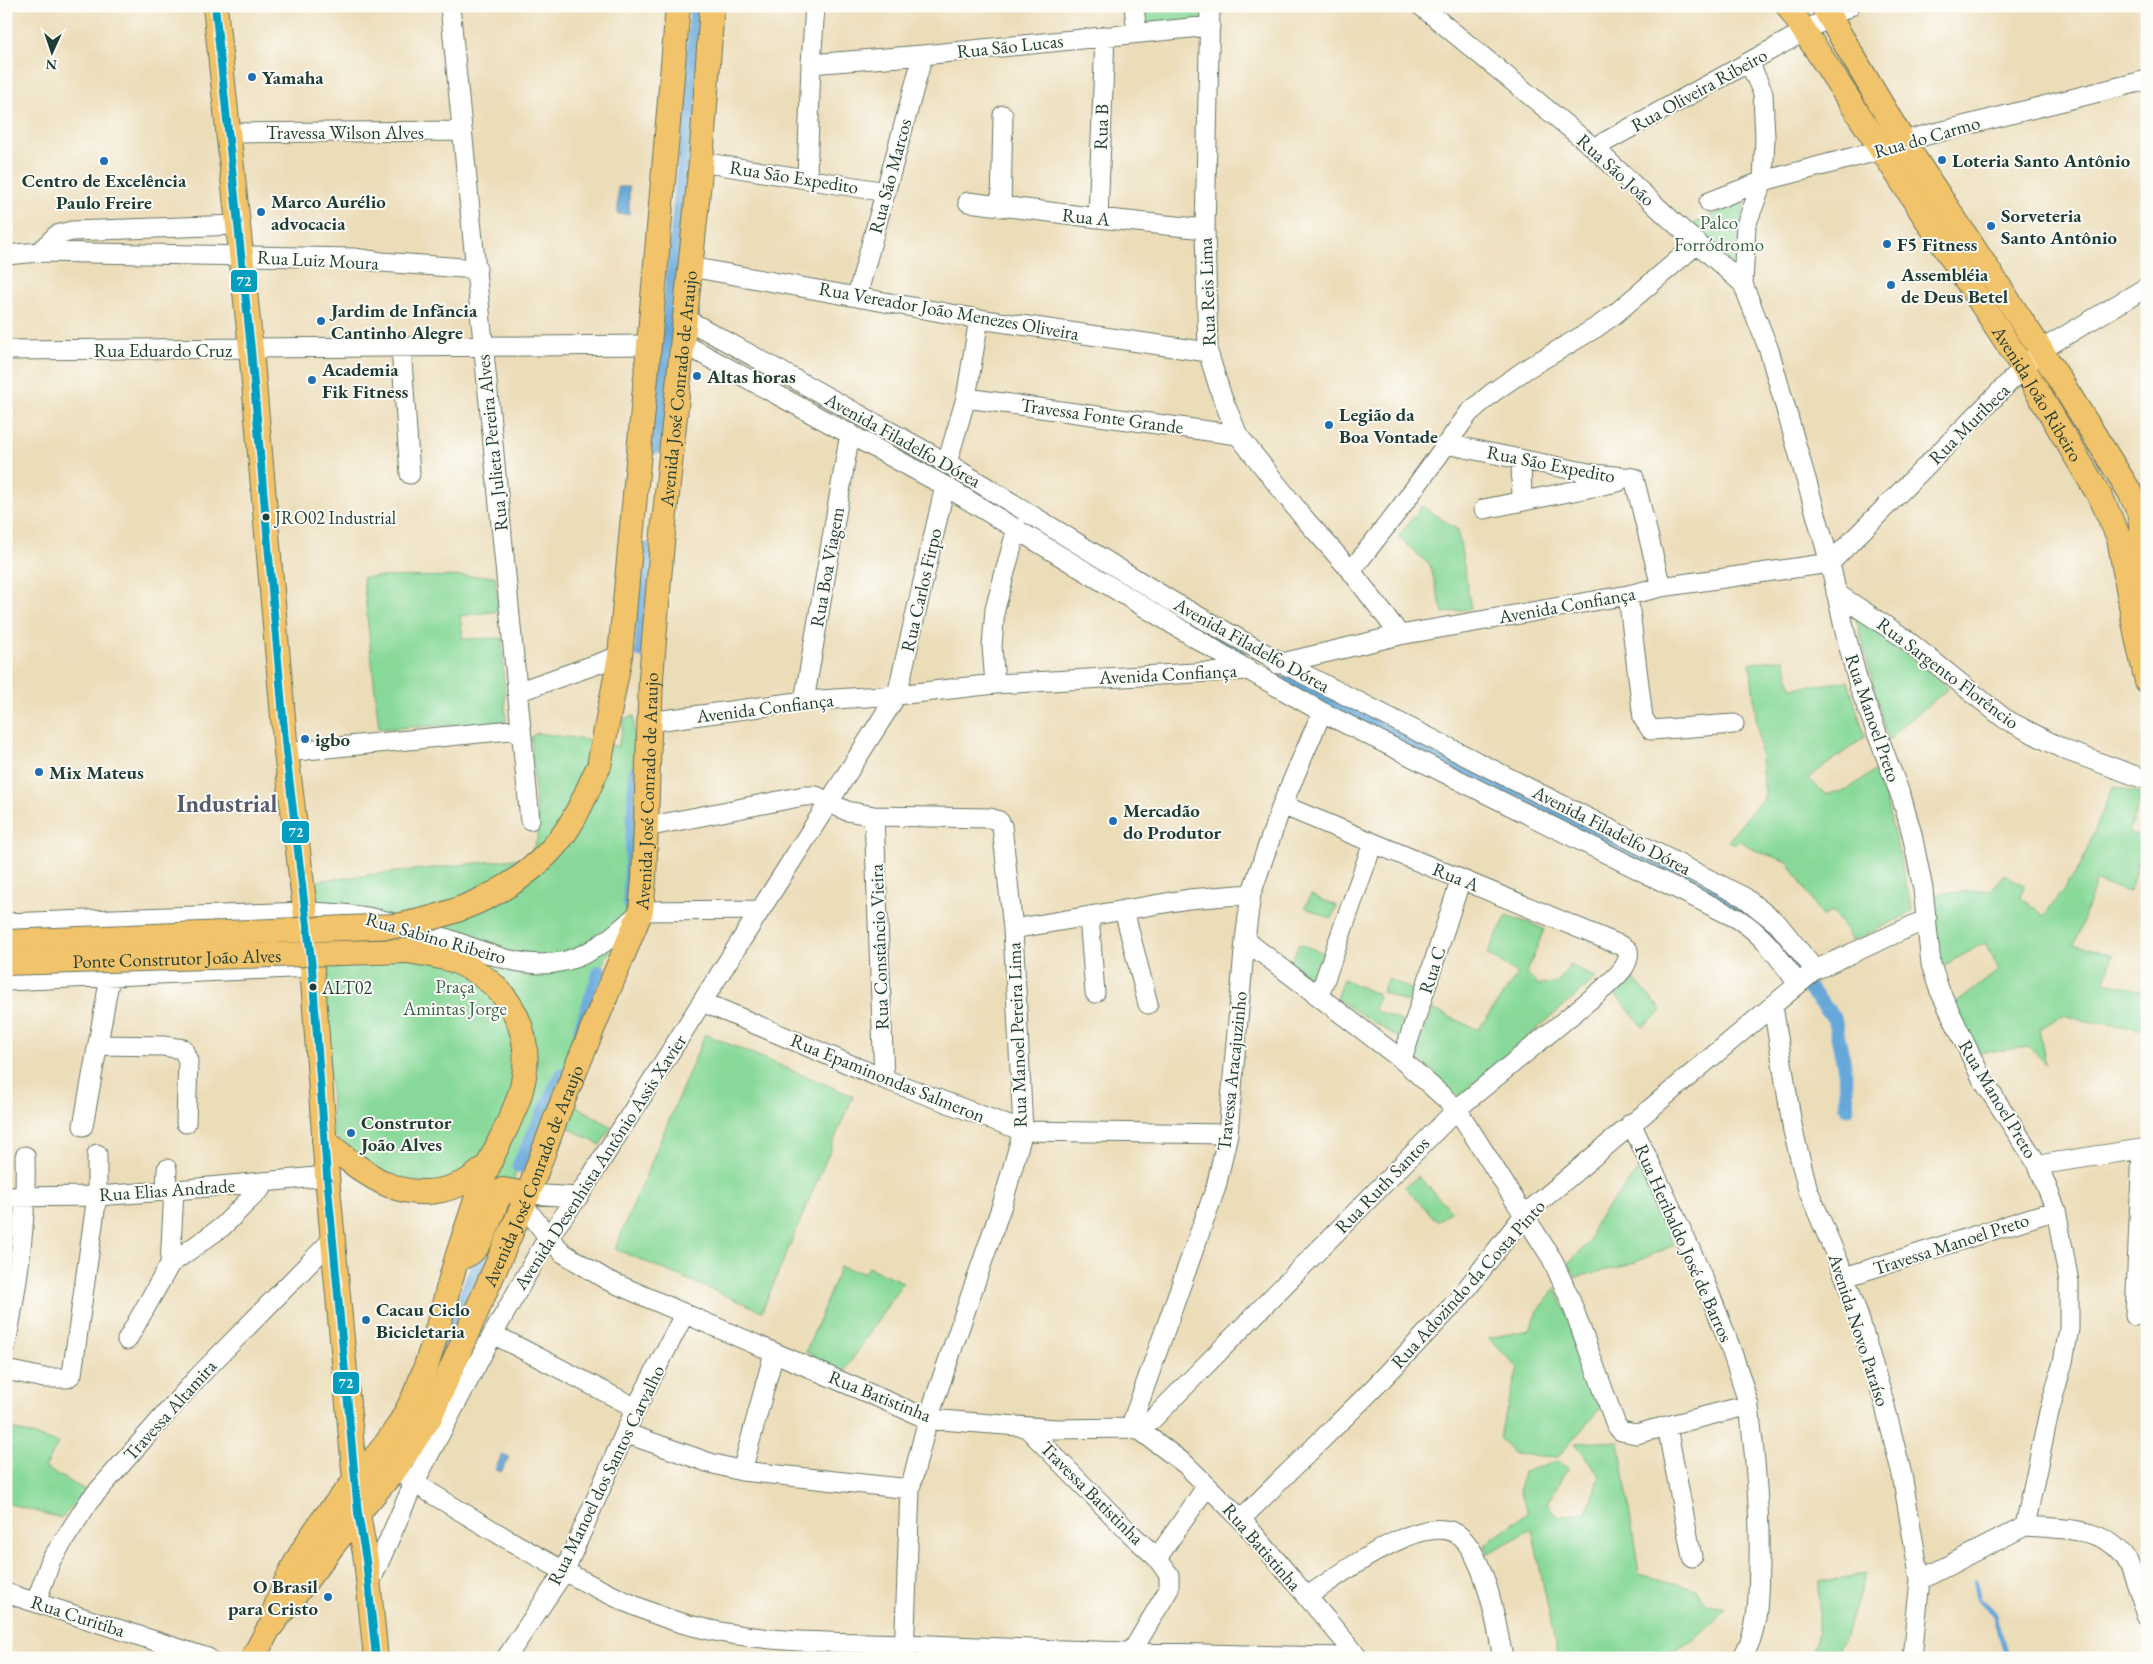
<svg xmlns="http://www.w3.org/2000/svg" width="2153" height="1664" font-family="'EB Garamond',serif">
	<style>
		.green { fill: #88d999; stroke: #548b66 }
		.water { fill: #65a7d9; stroke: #427286 }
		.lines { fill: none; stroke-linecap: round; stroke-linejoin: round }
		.stream { stroke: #65a7d9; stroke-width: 4.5 }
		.canal { stroke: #65a7d9; stroke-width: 15 }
		.minor-casing { stroke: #677563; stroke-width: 21 }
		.major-casing { stroke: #677563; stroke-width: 26 }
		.minor { stroke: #fff; stroke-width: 19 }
		.major { stroke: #f1c36a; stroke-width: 24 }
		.major-bridge-casing { stroke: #677563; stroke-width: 26; stroke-linecap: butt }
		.major-bridge { stroke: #f1c36a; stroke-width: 24 }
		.bus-1-casing { stroke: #fdfcf7; stroke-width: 11 }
		.bus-1 { stroke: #039ebf; stroke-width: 8 }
		.poi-dot { fill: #1f6fb2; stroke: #fdfcf7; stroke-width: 2 }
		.bus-dot { fill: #1f3d34; stroke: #fdfcf7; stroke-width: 2 }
		.labels { text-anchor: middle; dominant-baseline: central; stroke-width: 4; stroke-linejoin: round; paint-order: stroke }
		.bus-label { font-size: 18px; fill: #1f3d34; stroke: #fdfcf7; text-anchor: start }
		.street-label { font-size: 19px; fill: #1f3d34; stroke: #fdfcf7 }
		.poi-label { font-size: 19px; font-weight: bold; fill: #1f3d34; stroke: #fdfcf7; text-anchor: start }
		.park-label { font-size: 19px; fill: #39644d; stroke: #fdfcf7 }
		.district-label { font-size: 24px; font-weight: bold; fill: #565c6f; stroke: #fdfcf7 }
		.line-badge { stroke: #fdfcf7; stroke-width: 2 }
		.badge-label { font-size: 14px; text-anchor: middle; font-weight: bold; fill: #fff }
	</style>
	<rect width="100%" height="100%" fill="#fdfcf7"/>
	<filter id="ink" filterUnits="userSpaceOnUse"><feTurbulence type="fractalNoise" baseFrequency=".02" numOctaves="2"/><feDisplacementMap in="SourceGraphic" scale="10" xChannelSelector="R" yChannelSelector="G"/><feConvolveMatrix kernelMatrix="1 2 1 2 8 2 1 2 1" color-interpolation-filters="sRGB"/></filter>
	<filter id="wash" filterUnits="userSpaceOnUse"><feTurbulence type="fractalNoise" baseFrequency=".0096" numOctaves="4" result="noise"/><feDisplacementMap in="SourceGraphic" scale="20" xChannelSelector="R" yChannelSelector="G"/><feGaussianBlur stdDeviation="1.12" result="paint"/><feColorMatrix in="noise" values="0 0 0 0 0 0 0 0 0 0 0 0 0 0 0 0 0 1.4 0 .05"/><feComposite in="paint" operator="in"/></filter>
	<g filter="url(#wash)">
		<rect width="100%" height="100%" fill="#ecddb9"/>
		<path class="green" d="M 1132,6 L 1208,6 L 1208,25 L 1133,29 Z
			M 1744,201 L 1736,269 L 1686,227 Z
			M 1422,506 L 1458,530 L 1471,609 L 1443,613 L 1430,565 L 1398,537 Z
			M 495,576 L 499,611 L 460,616 L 463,639 L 502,638 L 506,722 L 379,729 L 363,577 Z
			M 1855,614 L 1949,688 L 1904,725 L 1888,741 Z
			M 1784,659 L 1792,688 L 1848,681 L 1865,737 L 1808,778 L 1825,794 L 1847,790 L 1878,768 L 1913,912 L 1852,941 L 1833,911 L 1822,917 L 1788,862 L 1752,849 L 1740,840 L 1735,845 L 1728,841 L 1765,795 L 1750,663 Z
			M 634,716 L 630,903 L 600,972 L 576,1045 L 519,1166 L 505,1202 L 455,1176 L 435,1184 L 386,1179 L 334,1136 L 315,881 L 523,858 L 534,847 L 538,836 L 531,737 L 537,733 L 595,741 L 618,747 L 625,718 Z
			M 2113,786 L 2142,795 L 2128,832 L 2146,838 L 2129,892 L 2096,882 L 2075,944 L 2112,955 L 2105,982 L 2147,992 L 2147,1026 L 2141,1029 L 2080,1020 L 2064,1015 L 2039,1029 L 2046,1064 L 2029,1047 L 1978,1053 L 1954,1005 L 1999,970 L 1985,943 L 1937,969 L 1935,894 L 1991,890 L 2004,874 L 2024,885 L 2021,897 L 2044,916 L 2080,867 Z
			M 1311,895 L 1337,906 L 1331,919 L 1305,907 Z
			M 1507,915 L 1544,929 L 1527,973 L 1538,985 L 1558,982 L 1570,965 L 1596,978 L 1458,1097 L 1415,1055 L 1433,1009 L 1478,1030 L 1518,974 L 1487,954 Z
			M 1299,944 L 1324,953 L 1315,984 L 1290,963 Z
			M 1631,975 L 1662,1011 L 1643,1027 L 1613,991 Z
			M 1343,979 L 1379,995 L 1374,1010 L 1404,1022 L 1401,1039 L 1336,999 Z
			M 1388,979 L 1414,990 L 1408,1003 L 1382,992 Z
			M 705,1034 L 853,1096 L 762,1311 L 615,1249 Z
			M 577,1106 L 611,1127 L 600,1145 L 567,1127 Z
			M 1640,1168 L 1674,1245 L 1629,1265 L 1576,1277 L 1567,1264 L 1589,1243 L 1596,1221 Z
			M 1418,1176 L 1451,1210 L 1438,1222 L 1405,1187 Z
			M 840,1267 L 864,1273 L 868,1267 L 903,1282 L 844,1372 L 806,1352 Z
			M 1556,1288 L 1604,1404 L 1558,1457 L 1514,1454 L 1499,1438 L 1518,1368 L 1488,1338 L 1529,1330 L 1540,1307 Z
			M 6,1427 L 58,1443 L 45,1468 L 87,1491 L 61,1518 L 6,1503 Z
			M 1619,1441 L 1639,1574 L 1697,1589 L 1705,1603 L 1726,1609 L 1695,1639 L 1663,1658 L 1558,1658 L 1532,1529 L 1487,1554 L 1485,1545 L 1528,1512 L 1519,1491 L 1523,1472 L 1555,1461 L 1568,1468 L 1547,1503 L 1557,1517 L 1586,1513 L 1600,1476 L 1575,1443 Z
			M 1866,1574 L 1844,1640 L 1834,1658 L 1809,1658 L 1819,1632 L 1819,1582 Z"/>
		<path class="water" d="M 618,187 L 629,187 L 629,214 L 618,214 Z
			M 503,1454 L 509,1457 L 501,1472 L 495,1469 Z"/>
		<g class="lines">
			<path class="stream" d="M 1975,1581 L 1979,1599 L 1995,1614 L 2007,1658"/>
			<path class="canal" d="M 668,326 L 690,338
				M 656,447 L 687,138 L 697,6
				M 997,507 L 1077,553
				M 1176,613 L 1238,653
				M 642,651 L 647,550
				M 1287,683 L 1532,805 L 1751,911 L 1780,945
				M 630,903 L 636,772
				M 1798,970 L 1809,988 L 1834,1018 L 1845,1070 L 1847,1108
				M 581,1030 L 600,972
				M 519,1166 L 562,1075
				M 435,1370 L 489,1241"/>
		</g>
	</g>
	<g filter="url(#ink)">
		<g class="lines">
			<g class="minor-casing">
				<path id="minor" d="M 450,6 L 530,820
					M 1134,6 L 1137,33
					M 1210,6 L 1205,229 L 1208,352 L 1222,397 L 1238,435 L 1303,517 L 1351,571 L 1400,635
					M 1421,6 L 1594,148 L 1669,218 L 1743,284 L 1769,350 L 1830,563 L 1845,632 L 1859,686 L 1902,799 L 1912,834 L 1923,889 L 1931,964 L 1939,989 L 1982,1079 L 2038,1165 L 2056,1210 L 2069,1282 L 2069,1329 L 2063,1362 L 2049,1412 L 2025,1526 L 1920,1580
					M 811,64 L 923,55 L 1210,26
					M 228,133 L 462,131
					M 1594,148 L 1850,6
					M 701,162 L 886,192
					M 807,178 L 811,64 L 815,6
					M 968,202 L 1098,218 L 1205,229
					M 1709,202 L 1763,181 L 1881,150 L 1903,141 L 2147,80
					M 1001,207 L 1003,115
					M 1098,218 L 1105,36
					M 39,252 L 57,235 L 72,231 L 237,225
					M 6,255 L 39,252 L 354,258 L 381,262 L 477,269
					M 690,267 L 979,319 L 1208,352
					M 1743,284 L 1746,225 L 1763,181 L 1765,138 L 1763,93 L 1749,62
					M 857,296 L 923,55
					M 684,318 L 947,463 L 1173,602 L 1282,663 L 1744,897 L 1778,924 L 1815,970
					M 682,343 L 945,486 L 1248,670 L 1322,712 L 1738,919 C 1764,935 1780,959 1798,984
					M 401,347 L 410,474
					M 6,350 C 221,350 435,346 649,345
					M 966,398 L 1238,435
					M 1446,444 L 1594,474 L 1634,478 L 1661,587
					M 1521,459 L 1522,501
					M 947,463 L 966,398 L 979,319
					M 1484,509 L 1618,482
					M 1830,563 L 2041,350 L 2147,287
					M 1351,571 L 1401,507 L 1469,413 L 1492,393 L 1528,368 L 1597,327 L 1615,314 L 1698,243
					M 1836,593 L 1904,638 L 2005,719 L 2065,750 L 2147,780
					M 1628,595 L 1643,718 L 1651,730 L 1734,724
					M 1278,664 L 1400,635 L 1628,595 L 1661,587 L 1830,563
					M 995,684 L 992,646 L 995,609 L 1017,528
					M 517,692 L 620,656
					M 804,701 L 850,433
					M 649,722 L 804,701 L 897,695 L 995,684 L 1249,670
					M 286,752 L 521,729
					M 874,816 L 884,1079
					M 646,827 L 804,796 L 816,796 L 847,811 L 874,816 L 990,818 L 999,821 L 1002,826 L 1013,929 L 1023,1131 L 1003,1202 L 928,1419 L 910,1489 L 904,1658
					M 1124,910 L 1148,1004
					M 1089,916 L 1095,993
					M 6,923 L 306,912 C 324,913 341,913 359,916 C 384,919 409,927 433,934 C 471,945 513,969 554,963 C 589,959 616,934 641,911 L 760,910
					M 1013,929 L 1189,899 L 1251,894
					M 1245,940 L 1402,1060 L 1457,1109 L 1552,1259 L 1570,1299 L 1616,1425 L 1621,1431 L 1636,1434 L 1749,1405
					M 6,981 L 312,967
					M 1319,996 L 1373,843
					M 703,1002 L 884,1079 L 1023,1131 L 1228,1134
					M 1773,1006 L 1793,1131 L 1808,1190 L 1845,1277 L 1860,1321 L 1884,1402 L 1902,1475 L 1920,1580 L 1912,1658
					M 99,1045 L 163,1046 L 183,1049 L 188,1061 L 186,1123
					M 1402,1060 L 1461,879
					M 1631,1123 C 1674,1215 1721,1306 1748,1403 C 1751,1415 1751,1429 1753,1441 C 1757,1481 1760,1522 1759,1562 C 1758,1594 1760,1629 1742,1658
					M 83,1126 L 110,977
					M 2038,1165 L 2147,1148
					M 166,1191 L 167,1169
					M 528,1194 L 578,1197
					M 6,1197 L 97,1196 L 166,1191 L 327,1176
					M 523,1204 L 548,1237 L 563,1253 L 607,1280 L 928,1419 L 1056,1429 L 1130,1428 L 1141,1431 L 1185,1464 L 1241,1519 L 1359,1658
					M 170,1264 L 174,1191
					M 1845,1277 L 2056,1210
					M 2135,1316 L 2142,1149
					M 493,1334 L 636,1408
					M 127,1340 L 170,1264 L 222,1227 L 266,1183
					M 6,1344 C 18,1282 27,1220 25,1156
					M 6,1370 L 44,1378 L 67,1378 L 72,1374 L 97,1196 L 97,1154
					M 1667,1427 L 1692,1557
					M 1027,1428 L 1130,1533 L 1157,1558 L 1169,1575 L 1169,1589 L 1131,1653
					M 1130,1428 L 1216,1187 L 1228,1134 L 1245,940 L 1251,894 L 1282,805 L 1322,712
					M 1141,1431 L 1457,1109 L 1603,989 C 1614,978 1631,967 1628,950 L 1622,946 L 1282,805
					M 625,1433 L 710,1463 L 742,1471 L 910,1489
					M 742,1471 L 774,1353
					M 405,1475 L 414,1483 C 474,1519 534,1557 597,1588 C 627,1603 657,1617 689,1625 C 766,1646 850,1641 930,1645 C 1073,1651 1216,1655 1359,1657
					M 1241,1519 L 1367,1395 L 1458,1300 L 1524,1215 L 1815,970 L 1927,919
					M 2025,1526 C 2061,1529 2110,1526 2129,1564 C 2136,1580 2141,1598 2147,1615
					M 1157,1558 L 1207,1486
					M 369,1585 L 414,1483 L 493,1334 L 548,1237 L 578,1197 L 897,695 L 945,486
					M 6,1593 L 208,1658
					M 1306,1597 C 1336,1578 1427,1506 1461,1537 C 1487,1562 1496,1623 1503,1658
					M 36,1602 L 51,1560 L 90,1500 L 197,1378 L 333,1239
					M 506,1658 L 564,1572 L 636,1408 L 684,1315"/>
			</g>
			<g class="major-casing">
				<g id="major">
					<path d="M 215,6 L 251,349 L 286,752 L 312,967 L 327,1176 L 358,1513 L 366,1560 L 376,1658"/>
					<path id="s1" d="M 1788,6 L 2024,369 L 2102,500 L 2119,538 L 2136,633 L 2147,681"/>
					<path d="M 1823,6 L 1903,141 L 2041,350 L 2130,492 L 2139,512 L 2141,524 L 2146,612"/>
					<path d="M 599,766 L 620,656 L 649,345 L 678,6"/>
					<path d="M 324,1140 C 367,1176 405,1209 463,1183 C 472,1179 480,1171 489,1165"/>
					<path d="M 458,1257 C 485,1258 490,1206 503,1190 L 528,1194"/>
					<path d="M 274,1612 C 285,1580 300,1552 320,1524 C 345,1490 376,1461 399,1425 C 433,1369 441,1305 461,1245 C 470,1219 478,1192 488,1166 C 498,1143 511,1121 519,1097 C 539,1035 511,983 452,960 C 438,955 423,954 409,951"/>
					<path id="s2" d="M 253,1658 L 268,1630 L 358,1513 L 396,1468 L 430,1417 L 528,1194 L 557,1115 L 641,911 L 644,880 L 651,677 L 662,543 L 701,162 L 712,6"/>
				</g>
			</g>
			<use href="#minor" class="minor"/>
			<use href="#major" class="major"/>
			<g class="major-bridge-casing">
				<g id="major-bridge">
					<path d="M 6,942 L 396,926 C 458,915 522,889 561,838 C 578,816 587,790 599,766"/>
					<path id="s3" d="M 6,963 L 409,951"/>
				</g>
			</g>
			<use href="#major-bridge" class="major-bridge"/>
			<g class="bus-1-casing">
				<path id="bus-1" d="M 215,6 L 251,349 L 286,752 L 312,967 L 327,1176 L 358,1513 L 366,1560 L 376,1658"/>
			</g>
			<use href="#bus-1" class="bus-1"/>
		</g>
	</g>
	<g class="poi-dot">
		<circle cx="252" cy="77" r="5"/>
		<circle cx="1942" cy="160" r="5"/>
		<circle cx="104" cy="161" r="5"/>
		<circle cx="261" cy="212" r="5"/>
		<circle cx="1991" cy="226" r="5"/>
		<circle cx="1887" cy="244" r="5"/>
		<circle cx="1891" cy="285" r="5"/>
		<circle cx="321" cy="321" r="5"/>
		<circle cx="697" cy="376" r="5"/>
		<circle cx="312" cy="380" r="5"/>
		<circle cx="1329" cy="425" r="5"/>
		<circle cx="305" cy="739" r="5"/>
		<circle cx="39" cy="772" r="5"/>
		<circle cx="1113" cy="821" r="5"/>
		<circle cx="351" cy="1133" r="5"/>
		<circle cx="366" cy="1320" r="5"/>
		<circle cx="328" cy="1597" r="5"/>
	</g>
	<g class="bus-dot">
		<circle cx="266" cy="517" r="4.5"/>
		<circle cx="313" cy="987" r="4.5"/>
	</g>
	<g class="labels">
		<g class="bus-label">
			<text x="275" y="517">JRO02 Industrial</text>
			<text x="322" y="987">ALT02</text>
		</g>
		<g class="street-label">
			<text transform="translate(1010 46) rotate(-6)">Rua São Lucas</text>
			<text transform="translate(1699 90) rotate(-29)">Rua Oliveira Ribeiro</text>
			<text transform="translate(1101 127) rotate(-88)">Rua B</text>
			<text x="345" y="132">Travessa Wilson Alves</text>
			<text transform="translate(1927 137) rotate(-16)">Rua do Carmo</text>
			<text transform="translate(1616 170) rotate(42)">Rua São João</text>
			<text transform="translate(890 176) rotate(-75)">Rua São Marcos</text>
			<text transform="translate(794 177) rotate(9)">Rua São Expedito</text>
			<text transform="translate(1086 217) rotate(6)">Rua A</text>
			<text transform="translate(318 260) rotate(3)">Rua Luiz Moura</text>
			<text transform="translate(1207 292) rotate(-92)">Rua Reis Lima</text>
			<text transform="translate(949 311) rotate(10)">Rua Vereador João Menezes Oliveira</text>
			<text x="163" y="350">Rua Eduardo Cruz</text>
			<text stroke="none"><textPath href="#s2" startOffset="1372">Avenida José Conrado de Araujo</textPath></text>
			<text stroke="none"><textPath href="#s1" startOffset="461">Avenida João Ribeiro</textPath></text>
			<text transform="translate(1102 416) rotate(8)">Travessa Fonte Grande</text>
			<text transform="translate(1969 424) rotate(-45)">Rua Muribeca</text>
			<text transform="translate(903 440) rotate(29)">Avenida Filadelfo Dórea</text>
			<text transform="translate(492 443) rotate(-96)">Rua Julieta Pereira Alves</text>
			<text transform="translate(1551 464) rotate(11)">Rua São Expedito</text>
			<text transform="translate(827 567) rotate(-80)">Rua Boa Viagem</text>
			<text transform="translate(921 590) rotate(-77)">Rua Carlos Firpo</text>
			<text transform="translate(1567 605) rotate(-10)">Avenida Confiança</text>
			<text transform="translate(1252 645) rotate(29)">Avenida Filadelfo Dórea</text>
			<text transform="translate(1948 673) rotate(37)">Rua Sargento Florêncio</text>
			<text transform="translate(1168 674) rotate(-3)">Avenida Confiança</text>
			<text transform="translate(765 708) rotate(-7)">Avenida Confiança</text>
			<text transform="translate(1873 718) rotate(71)">Rua Manoel Preto</text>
			<text stroke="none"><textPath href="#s2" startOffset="968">Avenida José Conrado de Araujo</textPath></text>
			<text transform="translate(1612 830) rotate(27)">Avenida Filadelfo Dórea</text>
			<text transform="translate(1456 877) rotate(22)">Rua A</text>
			<text transform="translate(436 938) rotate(16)">Rua Sabino Ribeiro</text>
			<text transform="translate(879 947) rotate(-92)">Rua Constâncio Vieira</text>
			<text stroke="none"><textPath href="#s3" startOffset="171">Ponte Construtor João Alves</textPath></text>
			<text transform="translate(1432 970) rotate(-72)">Rua C</text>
			<text transform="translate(1017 1035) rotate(-92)">Rua Manoel Pereira Lima</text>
			<text transform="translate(1232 1071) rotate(-84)">Travessa Aracajuzinho</text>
			<text transform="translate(888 1078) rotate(22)">Rua Epaminondas Salmeron</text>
			<text transform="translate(1998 1099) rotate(59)">Rua Manoel Preto</text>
			<text transform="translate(600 1162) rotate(-57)">Avenida Desenhista Antônio Assis Xavier</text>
			<text stroke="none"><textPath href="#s2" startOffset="562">Avenida José Conrado de Araujo</textPath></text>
			<text transform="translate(1382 1185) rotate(-46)">Rua Ruth Santos</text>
			<text transform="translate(167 1190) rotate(-4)">Rua Elias Andrade</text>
			<text transform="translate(1684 1243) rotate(66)">Rua Heribaldo José de Barros</text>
			<text transform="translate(1951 1244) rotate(-18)">Travessa Manoel Preto</text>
			<text transform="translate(1468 1284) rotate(-48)">Rua Adozindo da Costa Pinto</text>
			<text transform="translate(1859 1330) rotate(72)">Avenida Novo Paraíso</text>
			<text transform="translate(880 1396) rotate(22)">Rua Batistinha</text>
			<text transform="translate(170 1410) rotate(-48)">Travessa Altamira</text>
			<text transform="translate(606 1475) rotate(-64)">Rua Manoel dos Santos Carvalho</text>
			<text transform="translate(1092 1493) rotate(45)">Travessa Batistinha</text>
			<text transform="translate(1262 1547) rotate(49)">Rua Batistinha</text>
			<text transform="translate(78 1616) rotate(18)">Rua Curitiba</text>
		</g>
		<g class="poi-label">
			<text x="262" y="77">Yamaha</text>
			<text x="1952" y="160">Loteria Santo Antônio</text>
			<text x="104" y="180" text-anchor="middle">Centro de Excelência<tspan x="104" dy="22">Paulo Freire</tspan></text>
			<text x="271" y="201">Marco Aurélio<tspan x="271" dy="22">advocacia</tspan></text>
			<text x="2001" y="215">Sorveteria<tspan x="2001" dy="22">Santo Antônio</tspan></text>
			<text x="1897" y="244">F5 Fitness</text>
			<text x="1901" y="274">Assembléia<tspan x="1901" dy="22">de Deus Betel</tspan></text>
			<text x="331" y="310">Jardim de Infãncia<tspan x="331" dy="22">Cantinho Alegre</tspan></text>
			<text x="322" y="369">Academia<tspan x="322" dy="22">Fik Fitness</tspan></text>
			<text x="707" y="376">Altas horas</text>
			<text x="1339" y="414">Legião da<tspan x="1339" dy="22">Boa Vontade</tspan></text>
			<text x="315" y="739">igbo</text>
			<text x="49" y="772">Mix Mateus</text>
			<text x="1123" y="810">Mercadão<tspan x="1123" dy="22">do Produtor</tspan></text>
			<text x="361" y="1122">Construtor<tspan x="361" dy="22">João Alves</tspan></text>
			<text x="376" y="1309">Cacau Ciclo<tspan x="376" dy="22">Bicicletaria</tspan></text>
			<text x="318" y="1586" text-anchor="end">O Brasil<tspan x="318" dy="22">para Cristo</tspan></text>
		</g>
		<g class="park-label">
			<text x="1719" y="222">Palco<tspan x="1719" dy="22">Forródromo</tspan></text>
			<text x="455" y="986">Praça<tspan x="455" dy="22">Amintas Jorge</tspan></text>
		</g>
		<g class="district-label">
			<text x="227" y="803">Industrial</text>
		</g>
	</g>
	<g class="line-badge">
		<rect x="230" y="269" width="28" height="24" rx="5" fill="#039ebf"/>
		<rect x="281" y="820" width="29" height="24" rx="5" fill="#039ebf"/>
		<rect x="332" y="1371" width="28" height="24" rx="5" fill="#039ebf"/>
	</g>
	<g class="badge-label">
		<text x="244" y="286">72</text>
		<text x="296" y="837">72</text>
		<text x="346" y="1388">72</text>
	</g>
	<rect width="2153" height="1664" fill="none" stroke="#fdfcf7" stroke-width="25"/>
	<g transform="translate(52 52) rotate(183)" stroke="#fdfcf7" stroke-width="4" paint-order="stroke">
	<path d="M0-4L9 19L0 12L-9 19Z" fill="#1f3d34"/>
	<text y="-8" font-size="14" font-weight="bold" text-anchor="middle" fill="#1f3d34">N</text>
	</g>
</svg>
